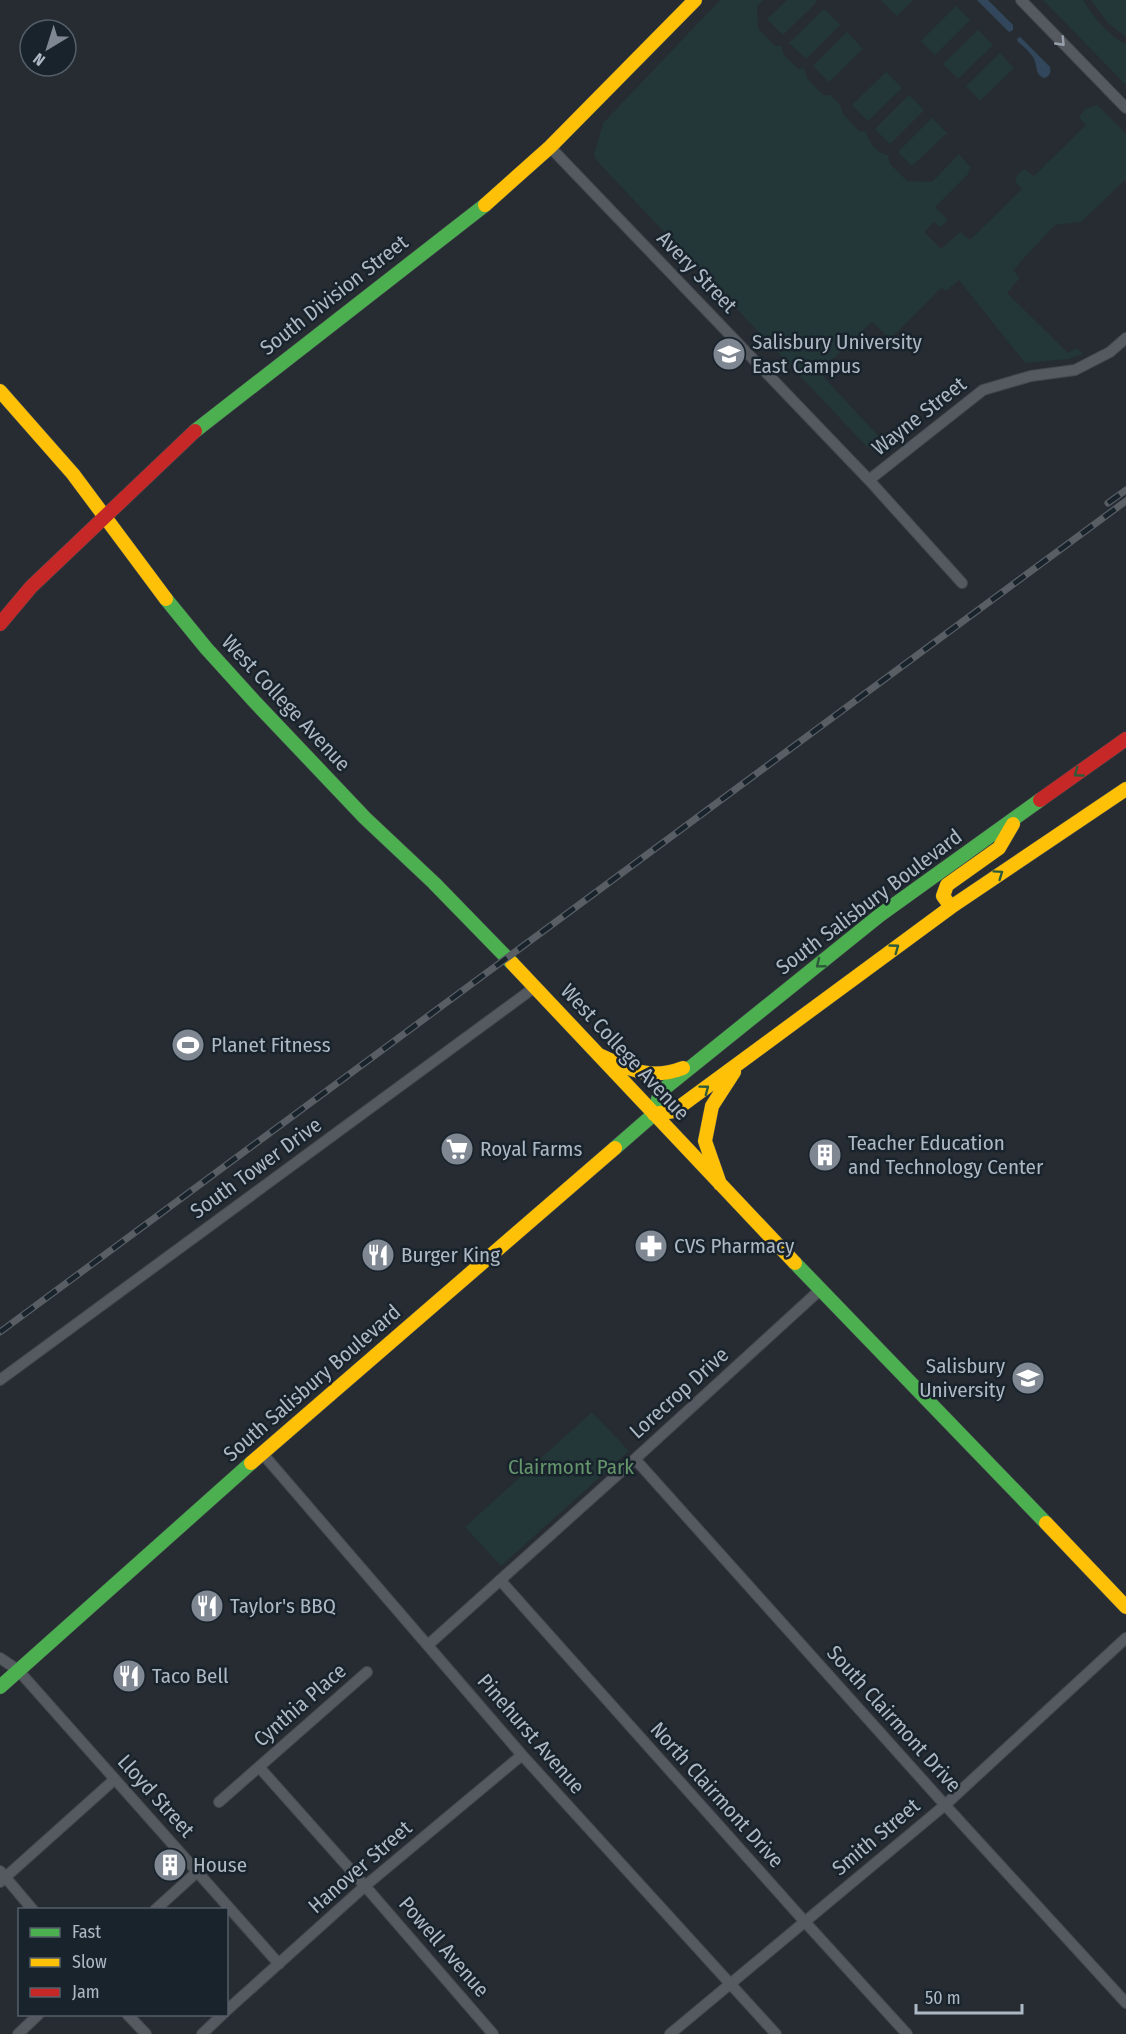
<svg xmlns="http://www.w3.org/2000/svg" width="1126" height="2034" font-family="'Fira Sans Condensed',sans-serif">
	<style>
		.green { fill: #233638 }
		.water { fill: #32465c }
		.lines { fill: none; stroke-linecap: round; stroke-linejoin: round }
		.street-casing { stroke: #44484d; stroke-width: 12 }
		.fast-casing { stroke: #44484d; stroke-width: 15 }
		.slow-casing { stroke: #44484d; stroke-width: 15 }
		.jam-casing { stroke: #44484d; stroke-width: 15 }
		.street { stroke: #545a60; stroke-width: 10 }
		.fast { stroke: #4caf50; stroke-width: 14 }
		.slow { stroke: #ffc107; stroke-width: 14 }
		.jam { stroke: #c62828; stroke-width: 14 }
		.rail-casing { stroke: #585e64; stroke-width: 7 }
		.rail { stroke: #19232c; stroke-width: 4.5; stroke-dasharray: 14; stroke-linecap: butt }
		.oneway { stroke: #97a0ac }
		.oneway2 { stroke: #2d5b3a }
		.labels { text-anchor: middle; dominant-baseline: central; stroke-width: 5; stroke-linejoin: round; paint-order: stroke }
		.street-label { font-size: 21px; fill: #adb8c5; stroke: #19232c }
		.poi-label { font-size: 21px; fill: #adb8c5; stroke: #19232c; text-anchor: start }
		.park-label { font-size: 21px; fill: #65956c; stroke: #19232c }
	</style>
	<rect width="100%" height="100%" fill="#262c32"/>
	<path class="green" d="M 720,0 L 763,0 L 757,6 L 758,28 L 775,46 L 782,46 L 783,54 L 798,69 L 804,68 L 807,78 L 823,95 L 830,95 L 840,105 L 843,114 L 859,131 L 866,132 C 868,141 877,154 888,155 L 890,164 L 907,181 L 932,182 L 959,154 L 971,168 L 968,171 L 969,173 L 935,207 L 948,220 L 940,227 L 934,222 L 924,232 L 941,249 L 960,232 L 970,240 L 1022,189 L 1015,181 L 1016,177 L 1024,169 L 1034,176 L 1086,125 L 1079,117 L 1085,109 L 1097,105 L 1126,134 L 1126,179 L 1081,222 L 1055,225 L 1013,270 L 1020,278 L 1007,293 L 1068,353 L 1077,348 L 1083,354 L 1068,359 L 1025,363 L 959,280 L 946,291 L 942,288 L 938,291 L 890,339 L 872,322 L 819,372 L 884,442 L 916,419 L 920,424 L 877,455 L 875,450 L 868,448 L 597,161 L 594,155 L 603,123 Z
		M 787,0 L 815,0 L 817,2 L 783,35 L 767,19 Z
		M 881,0 L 913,0 L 897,16 Z
		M 1043,0 L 1083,0 C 1094,17 1107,35 1126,44 L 1126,85 Z
		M 1091,0 L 1126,0 L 1126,37 L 1108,23 Z
		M 956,6 L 970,20 L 935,55 L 921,41 Z
		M 824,9 L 840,25 L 806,59 L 789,43 Z
		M 978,30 L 993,45 L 958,79 L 943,64 Z
		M 847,32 L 863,49 L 829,82 L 813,66 Z
		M 1000,53 L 1014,68 L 980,101 L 966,86 Z
		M 886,72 L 902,88 L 868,121 L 852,105 Z
		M 909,95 L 924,110 L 890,144 L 875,129 Z
		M 932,118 L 947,133 L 912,166 L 898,152 Z
		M 592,1412 L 629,1451 L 501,1566 L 465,1527 Z"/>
	<path class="water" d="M 977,0 L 988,0 L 1013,25 L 1013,30 L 1009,32 Z
		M 1020,37 L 1050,67 C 1051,73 1050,76 1044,78 C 1034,74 1038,65 1033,57 C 1029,51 1023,46 1018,42 L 1017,39 Z"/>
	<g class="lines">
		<g class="street-casing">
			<path id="street" d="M 1021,0 L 1126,108
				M 550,147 L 869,480 L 962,583
				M 869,480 L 983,390 L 1031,376 L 1075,370 L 1110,352 L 1126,338
				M 0,1380 L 535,987
				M 262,1453 L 522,1755 L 776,2034
				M 635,1459 L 945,1805 L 1126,2003
				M 500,1580 L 805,1922 L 907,2034
				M 428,1645 L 635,1459 L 821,1289
				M 0,1658 L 18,1670 L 279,1964
				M 259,1767 L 365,1886 L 493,2034
				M 219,1802 L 367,1672
				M 0,1871 L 33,1910
				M 0,1882 L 115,1779
				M 155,1910 L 198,1871
				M 226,2011 L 365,1886 L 522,1755
				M 127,2014 L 146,2034
				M 18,2034 L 39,2014
				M 202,2034 L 223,2014
				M 670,2034 L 945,1805 L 1126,1638"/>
		</g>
		<g class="fast-casing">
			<path id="fast" d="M 195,431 L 485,205
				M 166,599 L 206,648 L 254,701 L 365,818 L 434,883 L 512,963
				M 615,1148 L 654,1114 L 660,1092 L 880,915 L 1040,800
				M 795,1263 L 1046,1523
				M 0,1687 L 251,1463"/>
		</g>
		<g class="slow-casing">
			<path id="slow" d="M 485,205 L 550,147 L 695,0
				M 0,391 L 73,474 L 166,599
				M 951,907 L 943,896 L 947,885 L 999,848 L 1013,824
				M 512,963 L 795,1263
				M 599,1055 C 630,1069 649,1081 683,1068
				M 654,1114 L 674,1111 L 951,907 L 1126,789
				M 720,1184 L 705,1141 L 712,1106 L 734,1072
				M 251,1463 L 615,1148
				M 1046,1523 L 1126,1607"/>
		</g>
		<g class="jam-casing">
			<path id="jam" d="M 0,624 L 31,587 L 195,431
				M 1040,800 L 1126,739"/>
		</g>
		<use href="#street" class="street"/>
		<use href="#fast" class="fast"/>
		<use href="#slow" class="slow"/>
		<use href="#jam" class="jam"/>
		<g class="rail-casing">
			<path id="rail" d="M 1108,503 L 1126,490
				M 0,1332 L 1126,501"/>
		</g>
		<use href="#rail" class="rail"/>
	</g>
	<defs><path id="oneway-chevron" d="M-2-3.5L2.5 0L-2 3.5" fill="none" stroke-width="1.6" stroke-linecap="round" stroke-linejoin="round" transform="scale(1.5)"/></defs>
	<use class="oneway" href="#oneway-chevron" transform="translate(1061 42) rotate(46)"/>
	<g class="oneway2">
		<use href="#oneway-chevron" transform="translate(1078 773) rotate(144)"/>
		<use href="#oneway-chevron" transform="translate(999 874) rotate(-35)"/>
		<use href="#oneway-chevron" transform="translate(895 948) rotate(-36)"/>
		<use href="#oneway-chevron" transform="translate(820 964) rotate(141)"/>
		<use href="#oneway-chevron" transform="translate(705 1089) rotate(-37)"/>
	</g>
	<defs>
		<g id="university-disc" transform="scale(1.725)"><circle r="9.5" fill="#7e8792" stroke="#19232c"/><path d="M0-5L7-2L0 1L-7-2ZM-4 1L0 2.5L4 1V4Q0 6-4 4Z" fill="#fff"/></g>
		<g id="stadium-disc" transform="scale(1.725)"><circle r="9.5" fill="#7e8792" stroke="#19232c"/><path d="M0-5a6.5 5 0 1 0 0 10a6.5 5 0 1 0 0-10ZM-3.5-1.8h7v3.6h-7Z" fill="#fff"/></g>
		<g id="supermarket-disc" transform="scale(1.725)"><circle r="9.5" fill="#7e8792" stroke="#19232c"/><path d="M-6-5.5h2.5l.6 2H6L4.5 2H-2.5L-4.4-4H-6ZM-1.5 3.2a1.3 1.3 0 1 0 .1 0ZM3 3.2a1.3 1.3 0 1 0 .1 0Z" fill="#fff"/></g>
		<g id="building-disc" transform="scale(1.725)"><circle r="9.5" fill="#7e8792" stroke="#19232c"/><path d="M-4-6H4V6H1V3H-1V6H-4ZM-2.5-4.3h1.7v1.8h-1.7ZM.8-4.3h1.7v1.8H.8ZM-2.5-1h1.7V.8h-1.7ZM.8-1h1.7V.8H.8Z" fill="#fff"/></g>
		<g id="pharmacy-disc" transform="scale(1.725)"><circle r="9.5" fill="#7e8792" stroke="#19232c"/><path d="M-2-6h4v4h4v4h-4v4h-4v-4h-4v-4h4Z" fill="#fff"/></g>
		<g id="restaurant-disc" transform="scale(1.725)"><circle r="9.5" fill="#7e8792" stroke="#19232c"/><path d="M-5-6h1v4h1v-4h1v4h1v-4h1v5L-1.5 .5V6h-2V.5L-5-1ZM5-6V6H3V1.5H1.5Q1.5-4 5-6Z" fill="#fff"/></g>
	</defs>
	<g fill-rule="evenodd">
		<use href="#university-disc" x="729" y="354"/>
		<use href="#stadium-disc" x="188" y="1045"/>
		<use href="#supermarket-disc" x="457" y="1149"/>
		<use href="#building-disc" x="825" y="1155"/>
		<use href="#pharmacy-disc" x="651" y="1246"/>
		<use href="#restaurant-disc" x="378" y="1255"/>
		<use href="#university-disc" x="1028" y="1378"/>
		<use href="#restaurant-disc" x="207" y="1606"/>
		<use href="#restaurant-disc" x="129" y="1676"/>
		<use href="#building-disc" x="170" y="1865"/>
	</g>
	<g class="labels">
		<g class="street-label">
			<text transform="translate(697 272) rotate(46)">Avery Street</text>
			<text transform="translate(334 295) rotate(-38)">South Division Street</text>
			<text transform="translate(919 416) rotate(-38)">Wayne Street</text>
			<text transform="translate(286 703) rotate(47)">West College Avenue</text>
			<text transform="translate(869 902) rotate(-37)">South Salisbury Boulevard</text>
			<text transform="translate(625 1052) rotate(47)">West College Avenue</text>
			<text transform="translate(256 1168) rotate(-36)">South Tower Drive</text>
			<text transform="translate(312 1383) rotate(-41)">South Salisbury Boulevard</text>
			<text transform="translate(679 1393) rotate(-42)">Lorecrop Drive</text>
			<text transform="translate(300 1705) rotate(-41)">Cynthia Place</text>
			<text transform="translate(894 1719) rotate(48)">South Clairmont Drive</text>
			<text transform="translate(531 1734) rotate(49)">Pinehurst Avenue</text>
			<text transform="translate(717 1795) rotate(48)">North Clairmont Drive</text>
			<text transform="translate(156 1796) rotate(48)">Lloyd Street</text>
			<text transform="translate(876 1837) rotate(-40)">Smith Street</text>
			<text transform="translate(360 1867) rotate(-41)">Hanover Street</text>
			<text transform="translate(444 1947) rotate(49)">Powell Avenue</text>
		</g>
		<g class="poi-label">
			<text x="752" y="342">Salisbury University<tspan x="752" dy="24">East Campus</tspan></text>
			<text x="211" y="1045">Planet Fitness</text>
			<text x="848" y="1143">Teacher Education<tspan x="848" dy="24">and Technology Center</tspan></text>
			<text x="480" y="1149">Royal Farms</text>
			<text x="674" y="1246">CVS Pharmacy</text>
			<text x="401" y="1255">Burger King</text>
			<text x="1005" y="1366" text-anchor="end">Salisbury<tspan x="1005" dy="24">University</tspan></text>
			<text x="230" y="1606">Taylor's BBQ</text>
			<text x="152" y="1676">Taco Bell</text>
			<text x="193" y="1865">House</text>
		</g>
		<g class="park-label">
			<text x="571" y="1467">Clairmont Park</text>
		</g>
	</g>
	<rect x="18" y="1908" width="210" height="108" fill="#19232c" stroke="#545f69" stroke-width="1.5"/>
	<rect x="30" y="1928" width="30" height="9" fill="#4caf50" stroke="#545f69" stroke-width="1.5"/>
	<text x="72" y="1938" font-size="18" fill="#adb8c5">Fast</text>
	<rect x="30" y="1958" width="30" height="9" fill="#ffc107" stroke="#545f69" stroke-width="1.5"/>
	<text x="72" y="1968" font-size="18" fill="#adb8c5">Slow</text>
	<rect x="30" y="1988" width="30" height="9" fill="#c62828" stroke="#545f69" stroke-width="1.5"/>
	<text x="72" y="1998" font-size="18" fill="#adb8c5">Jam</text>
	<g transform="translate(48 48) rotate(218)"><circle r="28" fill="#19232c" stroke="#545f69" stroke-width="1.5"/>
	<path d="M0-4.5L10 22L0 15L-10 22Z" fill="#7e8792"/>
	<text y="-9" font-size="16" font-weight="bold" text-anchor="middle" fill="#adb8c5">N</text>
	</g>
	<path d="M916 2004v9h106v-9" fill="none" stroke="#adb8c5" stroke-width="3"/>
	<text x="925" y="2004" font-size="18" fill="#adb8c5" stroke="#19232c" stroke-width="4.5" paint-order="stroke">50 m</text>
</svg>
